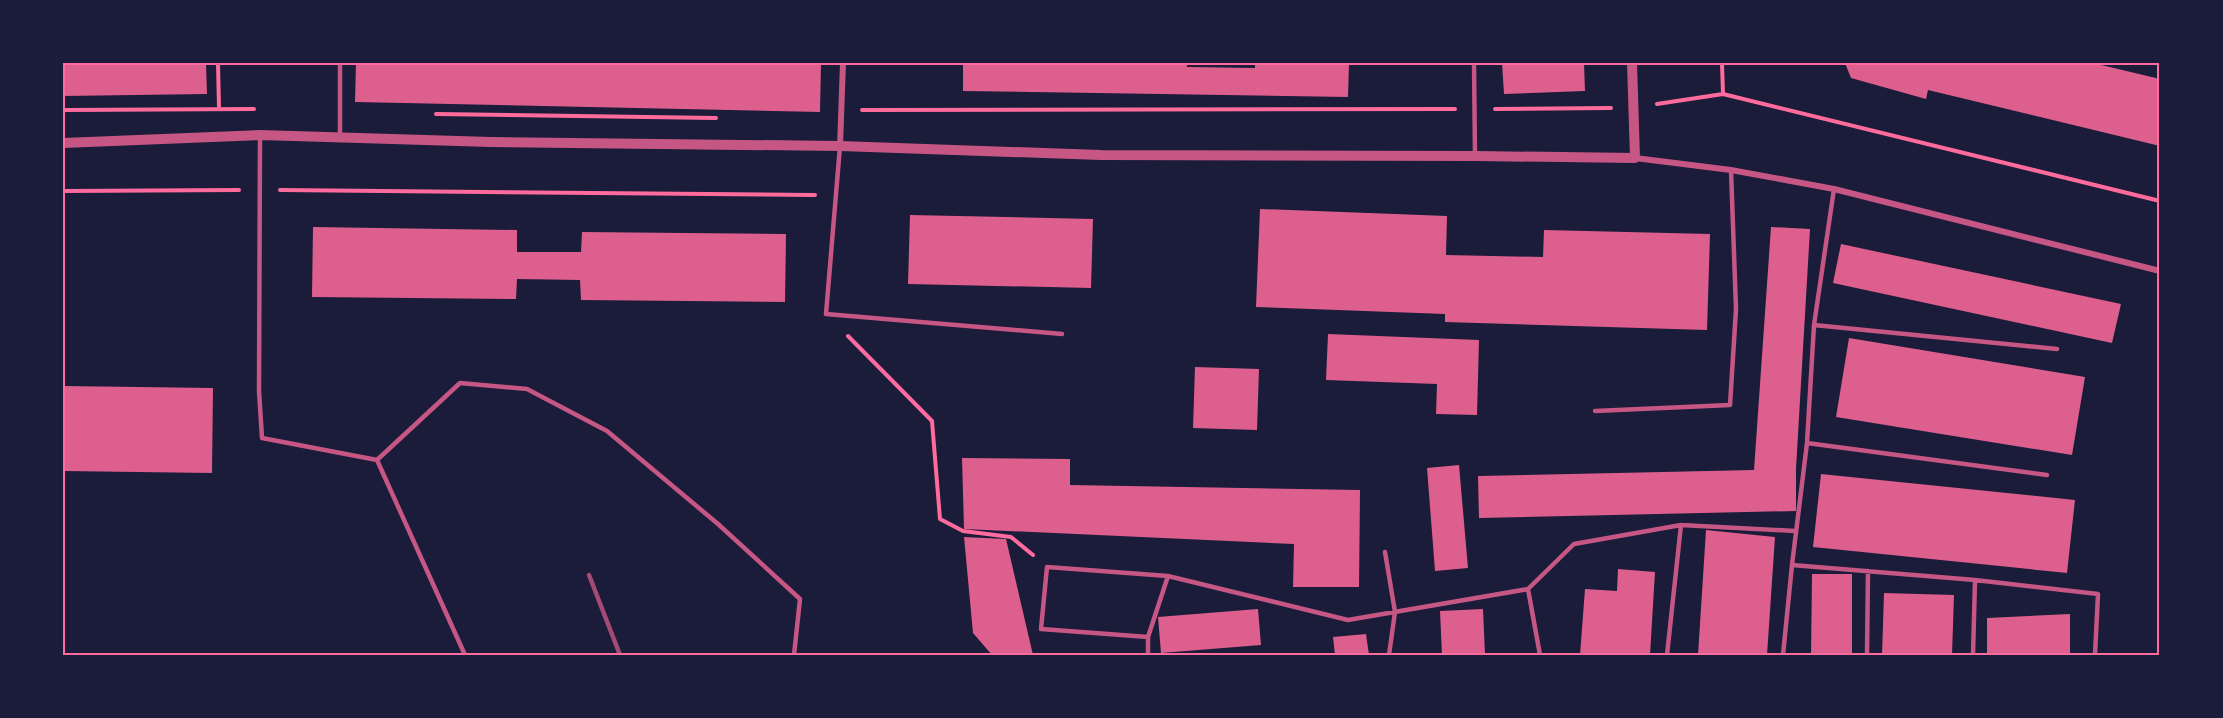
<svg xmlns="http://www.w3.org/2000/svg" width="2223" height="718" font-family="'Source Sans 3',sans-serif">
	<style>
		.building { fill: #dd5f8e }
		.lines { fill: none; stroke-linecap: round; stroke-linejoin: round }
		.path { stroke: #ff6b9d; stroke-width: 4 }
		.service { stroke: #c65784; stroke-width: 4.5 }
		.minor { stroke: #c65784; stroke-width: 6 }
		.tertiary { stroke: #c65784; stroke-width: 10 }
		.rail { stroke: #a44b75; stroke-width: 4.5 }
		.neatline { fill: none; stroke: #ff6b9d; stroke-width: 2 }
	</style>
	<rect width="100%" height="100%" fill="#1b1b3a"/>
	<path class="building" d="M 63,63 L 206,63 L 207,94 L 63,96 Z
		M 356,63 L 821,63 L 820,112 L 355,102 Z
		M 963,63 L 1187,63 L 1187,67 L 1255,68 L 1255,63 L 1349,63 L 1348,97 L 963,91 Z
		M 1502,63 L 1584,63 L 1585,91 L 1504,94 Z
		M 1845,63 L 2093,63 L 2160,79 L 2160,146 L 1928,90 L 1926,99 L 1851,78 Z
		M 1260,209 L 1447,216 L 1446,255 L 1543,257 L 1544,230 L 1710,234 L 1707,330 L 1445,322 L 1445,314 L 1256,307 Z
		M 910,215 L 1093,219 L 1091,288 L 908,284 Z
		M 313,227 L 517,230 L 517,252 L 581,252 L 582,232 L 786,234 L 785,302 L 581,300 L 580,280 L 517,279 L 516,299 L 312,297 Z
		M 1771,227 L 1810,229 L 1796,469 L 1796,511 L 1479,518 L 1478,476 L 1754,470 Z
		M 1841,244 L 2121,304 L 2112,343 L 1833,283 Z
		M 1328,334 L 1479,340 L 1477,415 L 1436,414 L 1437,384 L 1326,380 Z
		M 1849,338 L 2085,377 L 2072,455 L 1836,417 Z
		M 1195,367 L 1259,369 L 1257,430 L 1193,428 Z
		M 63,386 L 213,388 L 212,473 L 63,471 Z
		M 962,458 L 1070,459 L 1070,485 L 1360,490 L 1359,587 L 1293,587 L 1294,544 L 964,529 Z
		M 1459,465 L 1468,568 L 1435,571 L 1427,468 Z
		M 1821,474 L 2075,500 L 2067,573 L 1813,547 Z
		M 1706,530 L 1775,537 L 1767,655 L 1698,655 Z
		M 964,537 L 1006,539 L 1033,655 L 992,655 L 973,633 Z
		M 1618,569 L 1655,572 L 1650,655 L 1580,655 L 1585,589 L 1617,591 Z
		M 1812,574 L 1852,574 L 1852,655 L 1811,655 Z
		M 1884,593 L 1954,595 L 1952,655 L 1882,655 Z
		M 1258,609 L 1261,645 L 1161,653 L 1158,617 Z
		M 1483,609 L 1485,655 L 1442,655 L 1440,611 Z
		M 2070,614 L 2070,655 L 1987,655 L 1987,618 Z
		M 1366,634 L 1369,655 L 1335,655 L 1333,637 Z"/>
	<g class="lines">
		<path class="path" d="M 218,63 L 219,108
			M 1722,63 L 1723,94 L 2160,201
			M 1657,104 L 1723,94
			M 1495,109 L 1611,108
			M 63,110 L 254,109
			M 862,110 L 1455,109
			M 436,114 L 716,118
			M 280,190 L 815,195
			M 63,191 L 239,190
			M 848,336 L 932,421 L 940,519 L 963,531 L 1011,537 L 1033,555"/>
		<path class="service" d="M 340,63 L 340,136
			M 1474,63 L 1475,156
			M 260,135 L 259,391 L 262,438 L 377,460 L 460,383 L 527,389 L 607,431 L 718,524 L 800,599 L 794,655
			M 840,146 L 826,314 L 1062,334
			M 1834,189 L 1814,325 L 1807,443 L 1792,565 L 1975,580 L 2098,594 L 2095,655
			M 1814,325 L 2057,349
			M 1595,411 L 1730,405 L 1736,309 L 1731,170
			M 1807,443 L 2047,475
			M 377,460 L 465,655
			M 1385,552 L 1395,612 L 1389,655
			M 1528,589 L 1540,655
			M 1148,637 L 1168,576
			M 1148,655 L 1148,637 L 1041,629 L 1047,567 L 1168,576 L 1348,620 L 1528,589 L 1574,544 L 1681,525 L 1795,531
			M 1667,655 L 1681,525
			M 1783,655 L 1792,565
			M 1867,655 L 1868,571
			M 1973,655 L 1975,580"/>
		<path class="minor" d="M 840,146 L 843,63
			M 1635,158 L 1731,170 L 1834,189 L 2160,271"/>
		<path class="tertiary" d="M 63,143 L 260,135 L 491,142 L 840,146 L 1101,155 L 1475,156 L 1635,158 L 1632,63"/>
		<path class="rail" d="M 589,575 L 620,655"/>
	</g>
	<rect width="2223" height="718" fill="none" stroke="#1b1b3a" stroke-width="129"/>
	<rect x="64" y="64" width="2094" height="590" class="neatline"/>
</svg>
